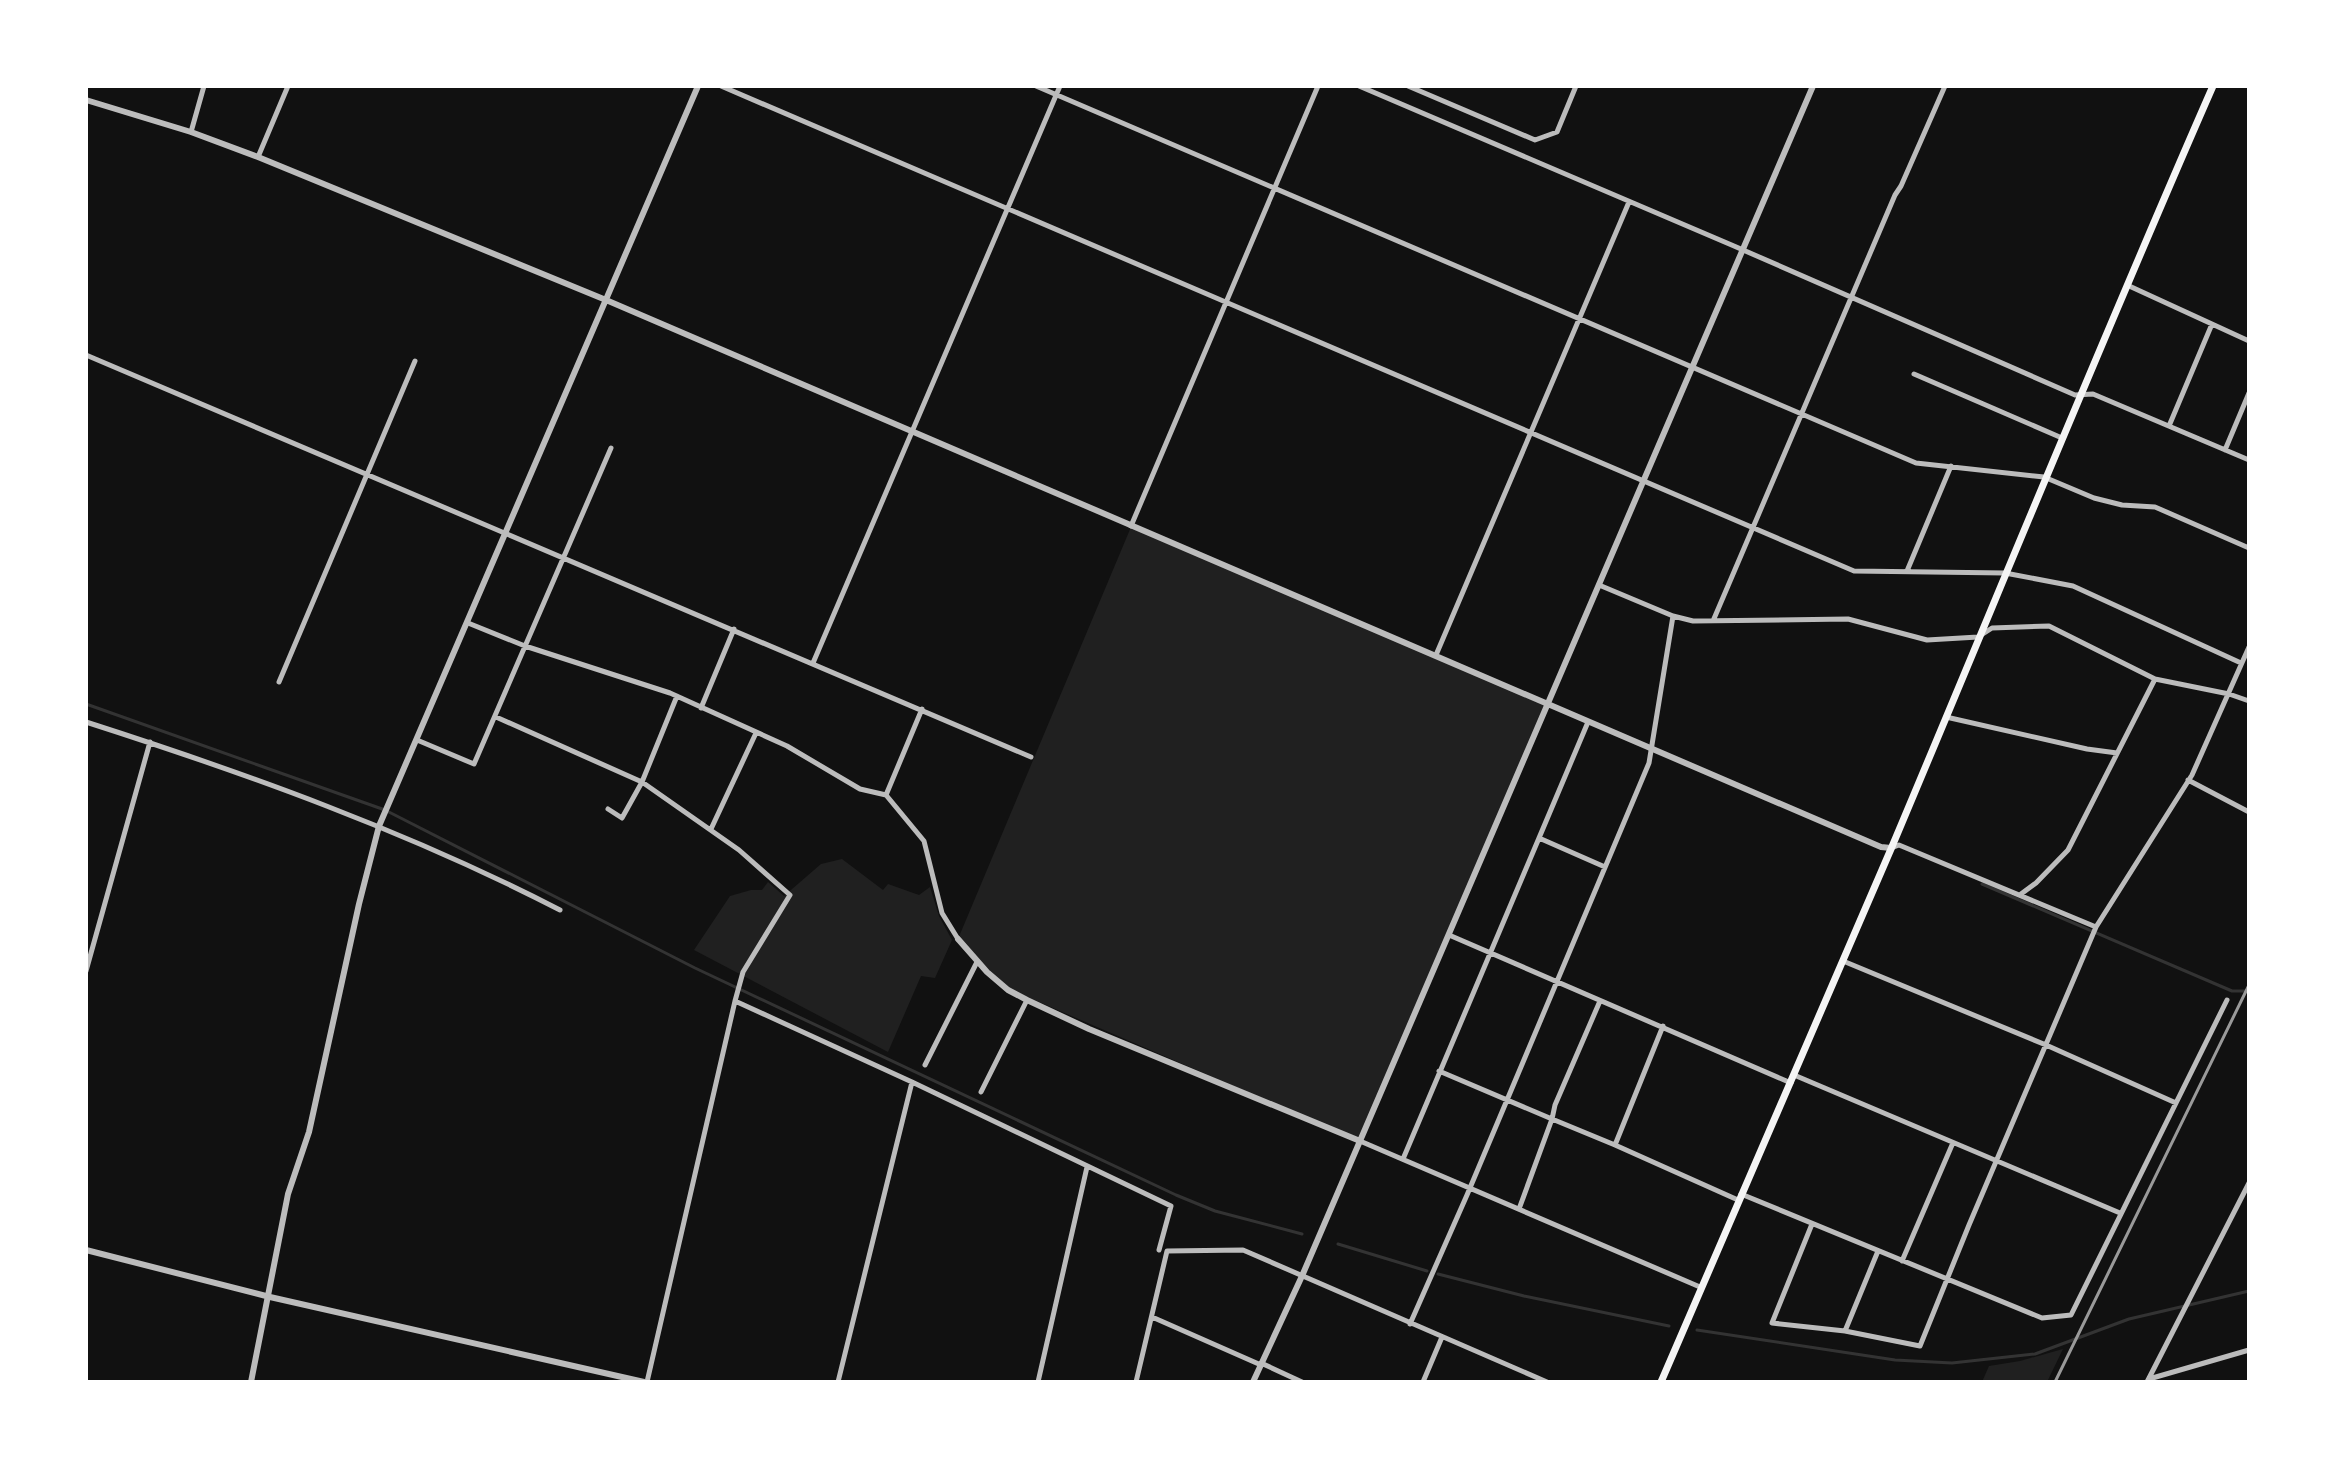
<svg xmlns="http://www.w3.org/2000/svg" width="2335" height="1468" font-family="Arial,sans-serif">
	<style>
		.green { fill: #202020 }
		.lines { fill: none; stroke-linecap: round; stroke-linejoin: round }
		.stream { stroke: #333; stroke-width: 3 }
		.minor { stroke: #bcbcbc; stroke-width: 5 }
		.tertiary { stroke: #bcbcbc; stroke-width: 6 }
		.primary { stroke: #f5f5f5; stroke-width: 7 }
		.rail { stroke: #9a9a9a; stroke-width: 3 }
	</style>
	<rect width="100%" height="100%" fill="#111"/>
	<path class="green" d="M 1131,527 L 1547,705 L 1359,1140 L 1009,989 L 958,939 Z
		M 842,859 L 883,890 L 888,884 L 919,895 L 930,887 L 939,916 L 952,940 L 935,978 L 921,976 L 888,1052 L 694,950 L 730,896 L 751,890 L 762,890 L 768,882 L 784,896 L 821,864 Z
		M 2063,1349 L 2047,1382 L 1982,1382 L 1989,1366 L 2020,1361 Z"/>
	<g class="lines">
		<path class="stream" d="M 86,704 L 385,810 L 695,968 L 1176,1195 L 1215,1211 L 1302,1234
			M 1982,884 L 2232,991 L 2249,991
			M 1338,1244 L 1427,1271
			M 1438,1274 L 1524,1296 L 1669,1326
			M 1697,1330 L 1895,1360 L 1952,1363 L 2035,1354 L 2129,1319 L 2249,1291"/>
		<path class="minor" d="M 721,86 L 1854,571 L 2005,573 L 2073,586 L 2241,663
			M 1036,86 L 1916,463 L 2044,477 L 2094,498 L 2122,505 L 2155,507 L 2249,548
			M 1359,86 L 1734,246 L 2075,395 L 2093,394 L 2249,460
			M 1408,86 L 1535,140 L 1557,132 L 1576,86
			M 191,132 L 204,86
			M 258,157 L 288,86
			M 2127,285 L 2249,341
			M 86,355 L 1031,757
			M 1914,374 L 2062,438
			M 2169,426 L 2212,324
			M 2225,450 L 2249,393
			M 1131,526 L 1318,86
			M 1907,571 L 1951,466
			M 1599,585 L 1673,616 L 1693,621 L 1848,619 L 1927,640 L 1978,637 L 1992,628 L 2049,626 L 2155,679 L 2229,694 L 2249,701
			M 1713,621 L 1895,195 L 1901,186 L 1945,86
			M 468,623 L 525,646 L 670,693 L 787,746 L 860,789 L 886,795 L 924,841 L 942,913 L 958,939
			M 1436,655 L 1629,202
			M 813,663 L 1060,86
			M 279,682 L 415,361
			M 701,708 L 734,629
			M 496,717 L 642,782 L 739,850 L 790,895 L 743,972 L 735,1001 L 647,1382
			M 1946,717 L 2087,749 L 2117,753
			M 86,722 C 248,774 409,832 560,910
			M 417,740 L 474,764 L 611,448
			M 2188,780 L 2249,812
			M 886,795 L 922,709
			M 608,809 L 622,818 L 642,782 L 677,696
			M 711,829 L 756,733
			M 1539,838 L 1588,722
			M 1891,848 L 1899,845 L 2096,927
			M 2021,894 L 2036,883 L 2068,850 L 2155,679
			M 1449,935 L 1791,1083
			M 1843,961 L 2046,1045 L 2176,1103
			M 86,971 L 150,742
			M 735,1001 L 912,1082
			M 925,1065 L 977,962
			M 1439,1071 L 1552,1119 L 1555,1105 L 1600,1001
			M 1794,1075 L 2120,1213
			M 981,1092 L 1027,1000
			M 1360,1141 L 1700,1287
			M 1615,1145 L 1738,1200
			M 1403,1159 L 1539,838 L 1605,867
			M 1741,1194 L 2042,1318 L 2071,1315 L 2227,1000
			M 1519,1209 L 1552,1119 L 1615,1145 L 1663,1026
			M 1812,1224 L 1772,1323 L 1845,1331
			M 1878,1251 L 1845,1331 L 1920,1346 L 1969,1225 L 2096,927 L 2192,775 L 2249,647
			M 1902,1261 L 1952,1145
			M 1152,1317 L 1261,1365
			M 1410,1324 L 1467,1195 L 1649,763 L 1673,616
			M 1261,1363 L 1302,1382
			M 2149,1379 L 2249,1350
			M 838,1382 L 912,1082 L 1171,1206 L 1159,1250
			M 1038,1382 L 1087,1167
			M 1136,1382 L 1167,1251 L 1243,1250 L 1547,1382
			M 1423,1382 L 1442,1337
			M 2147,1382 L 2249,1183"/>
		<path class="tertiary" d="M 86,100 L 191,132 L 258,157 L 606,300 L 1881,847 L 1891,848
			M 958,939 L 987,972 L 1008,990 L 1027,1000 L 1089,1029 L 1360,1141
			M 86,1250 L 270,1297 L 644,1382
			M 251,1382 L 288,1194 L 309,1132 L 359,904 L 379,826 L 698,86
			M 1253,1382 L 1302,1276 L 1813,86"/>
		<path class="primary" d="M 1661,1382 C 1737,1204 1816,1027 1891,849 C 1998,595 2102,339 2213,86"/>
		<path class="rail" d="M 2055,1382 L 2249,985"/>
	</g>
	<rect width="2335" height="1468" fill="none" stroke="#ffffff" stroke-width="176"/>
</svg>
